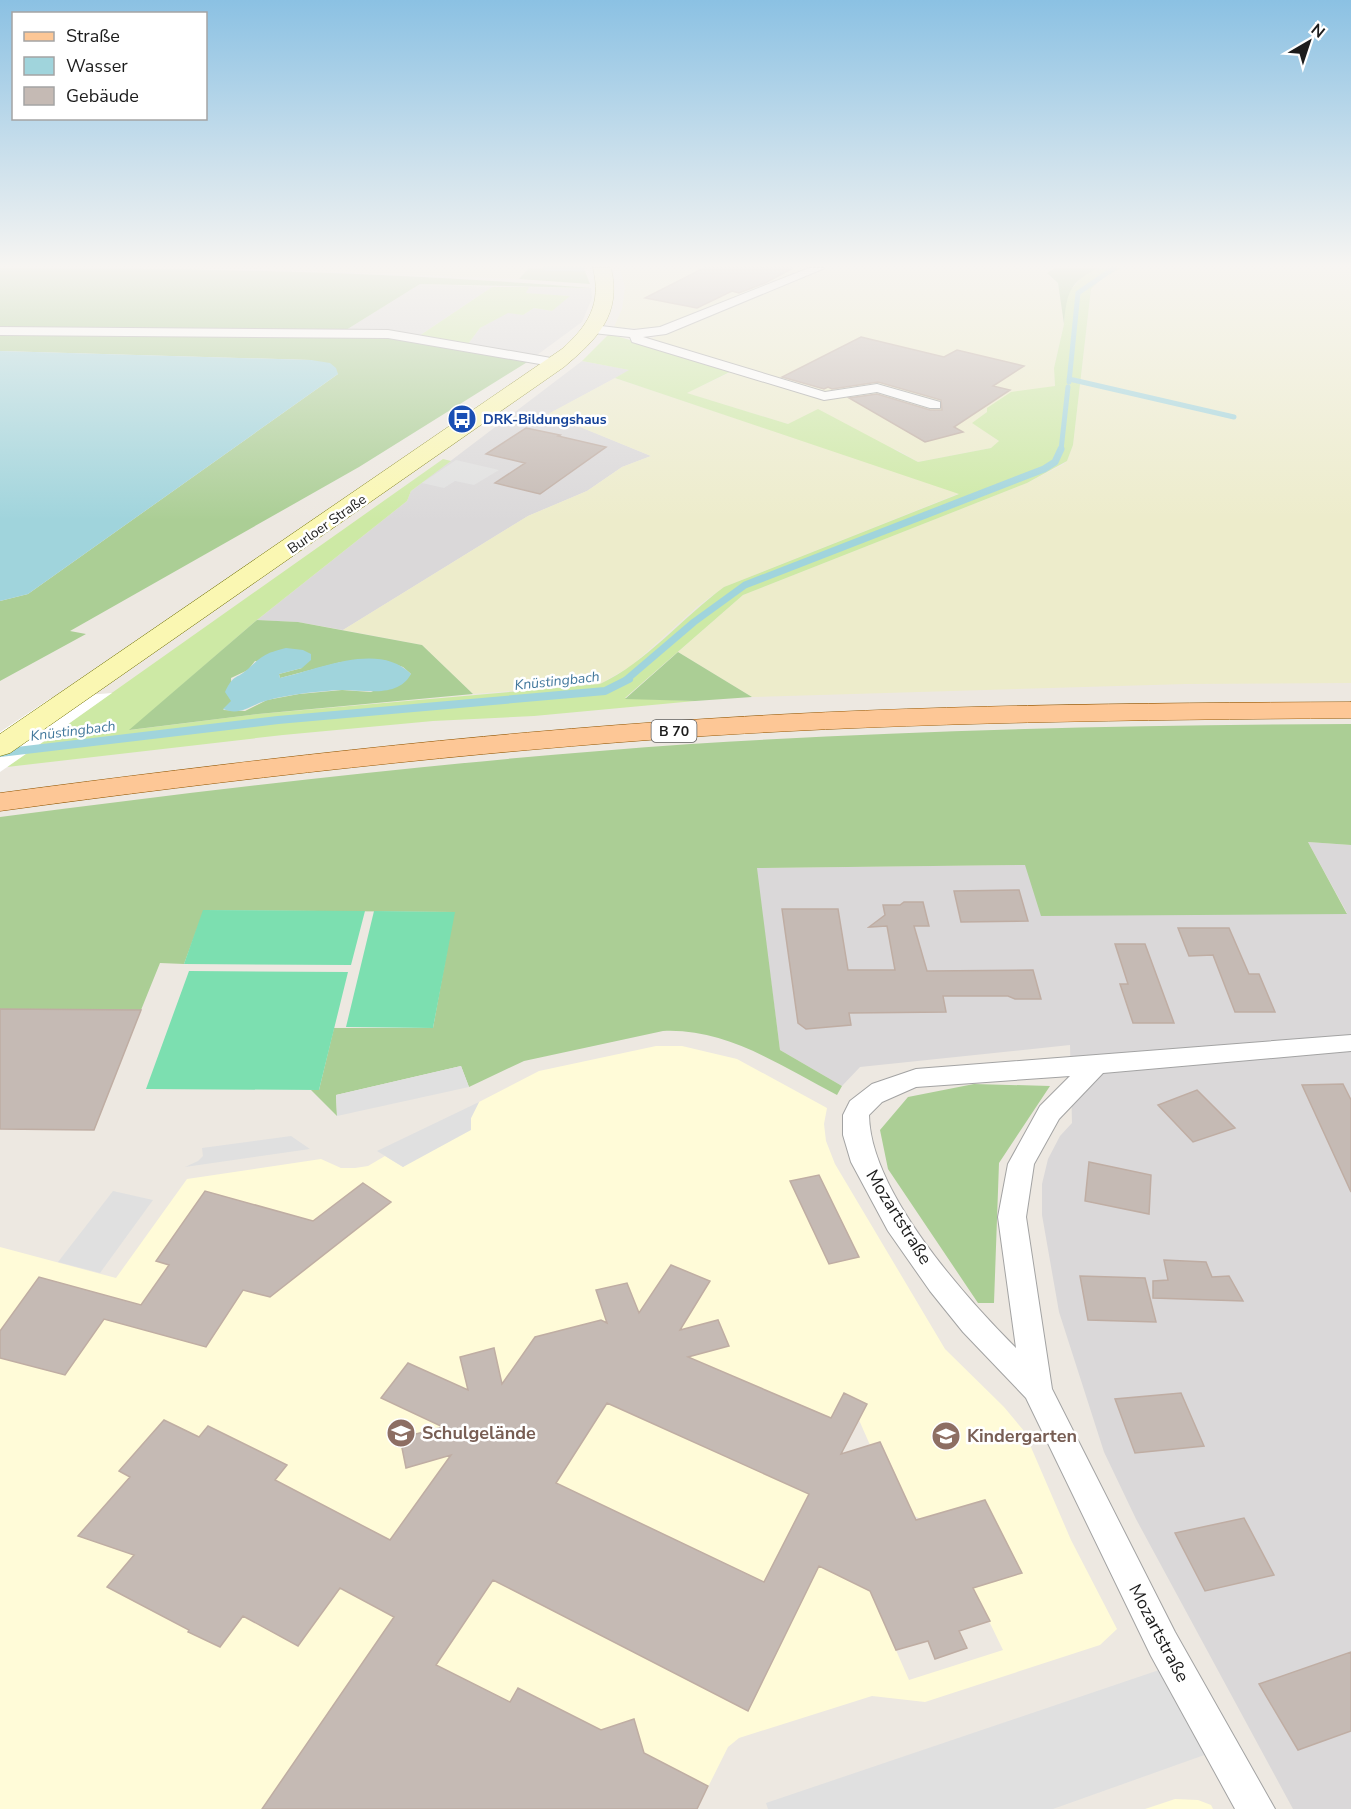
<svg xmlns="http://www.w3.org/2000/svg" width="1351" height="1809" font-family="'Nunito Sans',sans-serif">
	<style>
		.residential { fill: #dad8d9 }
		.education { fill: #fffbd8; fill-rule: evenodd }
		.farmland { fill: #edeccb }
		.grass { fill: #cde9a5 }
		.forest { fill: #abce95; fill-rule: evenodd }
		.pitch { fill: #7cdfb0 }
		.parking { fill: #e0e0e0 }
		.water { fill: #a0d4dc }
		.pier { fill: #fff }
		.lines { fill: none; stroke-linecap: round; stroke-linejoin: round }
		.stream-far2 { stroke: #a0d4dc; stroke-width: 5 }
		.stream-far1 { stroke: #a0d4dc; stroke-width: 7 }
		.stream { stroke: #a0d4dc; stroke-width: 8 }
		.building { fill: #c5bab4; stroke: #bfada3; stroke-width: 1.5; fill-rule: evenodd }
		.street-casing { stroke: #a3a3a3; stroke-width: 2 }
		.secondary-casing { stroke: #717203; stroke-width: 1 }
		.primary-casing { stroke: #935500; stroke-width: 1 }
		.street { fill: #fff; fill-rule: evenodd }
		.secondary { fill: #faf7b2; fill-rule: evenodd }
		.primary { fill: #fdc796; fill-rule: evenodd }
		.labels { text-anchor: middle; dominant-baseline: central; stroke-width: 5; stroke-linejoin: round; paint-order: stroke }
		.far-transit-label { font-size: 14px; font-weight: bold; fill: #164399; stroke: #fff; text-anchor: start }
		.far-street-label { font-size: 14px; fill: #1c1c1c; stroke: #fff }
		.far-water-label { font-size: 14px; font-style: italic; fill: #42789c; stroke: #fff }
		.shield { fill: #fff; stroke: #606060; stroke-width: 1.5 }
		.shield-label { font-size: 14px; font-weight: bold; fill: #1c1c1c }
		.near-street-label { font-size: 18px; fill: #1c1c1c; stroke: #fff }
		.near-education-label { font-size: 18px; font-weight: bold; fill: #785e54; stroke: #fff; text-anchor: start }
	</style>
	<rect width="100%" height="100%" fill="#ede8e1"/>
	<path class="residential" d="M 420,284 L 492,287 L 419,336 L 346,330 Z
		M 529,287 L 591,288 L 592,298 L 582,322 L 537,355 L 468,344 L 480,328 L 508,312 L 523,315 L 534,308 L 552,311 L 569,296 L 525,293 Z
		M 582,361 L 630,370 L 549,414 L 651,456 L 622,467 L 587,491 L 528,516 L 343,630 L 298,622 L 257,620 L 407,501 L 411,491 Z
		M 1308,842 L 1351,845 L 1351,1809 L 1293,1809 L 1136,1519 L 1104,1452 L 1059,1312 L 1042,1215 L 1042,1184 L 1048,1159 L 1060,1136 L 1072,1123 L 1070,1045 L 860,1067 L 842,1086 L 780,1050 L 756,868 L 1025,865 L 1347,913 Z"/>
	<path class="education" d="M 656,1046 L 682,1046 L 737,1059 L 827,1108 L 824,1124 L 826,1141 L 835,1164 L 945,1349 L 1004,1407 L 1024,1431 L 1071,1540 L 1117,1629 L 1100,1645 L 925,1702 L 872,1696 L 739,1738 L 728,1747 L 697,1809 L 0,1809 L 0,1247 L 116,1278 L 187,1179 L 321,1159 L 341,1168 L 355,1168 L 368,1166 L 385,1156 L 403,1167 L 471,1118 L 479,1102 L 539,1071 ZM 844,1394 L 867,1404 L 859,1420 L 870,1445 L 881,1442 L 898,1480 L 900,1508 L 1021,1573 L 973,1588 L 1003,1650 L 909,1680 L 870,1591 L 782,1548 L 809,1494 L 814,1411 L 831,1418 Z
		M 1175,1799 L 1198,1800 L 1211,1805 L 1213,1809 L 1145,1809 Z"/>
	<path class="farmland" d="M 233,268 L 529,268 L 519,279 Z
		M 620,268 L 815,268 L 657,330 L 614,327 L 622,309 L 625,287 Z
		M 824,268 L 1055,268 L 1049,276 L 1058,283 L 1064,324 L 1054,368 L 1055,386 L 987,412 L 973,423 L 1000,442 L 991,448 L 918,462 L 897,450 L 788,424 L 686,393 L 738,369 L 652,342 L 650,339 Z
		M 1122,268 L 1351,268 L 1351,683 L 1186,684 L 752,697 L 678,652 L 743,595 L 1027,483 L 1062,465 L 1067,461 L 1073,445 L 1091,289 L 1102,278 Z
		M 615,378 L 960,493 L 724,587 L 698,606 L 631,666 L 600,684 L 473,694 L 422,645 L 343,630 L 528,516 L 587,491 L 622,467 L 651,456 L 548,414 Z"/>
	<path class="grass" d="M 1098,268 L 1122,268 L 1102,278 L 1091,289 L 1073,445 L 1067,461 L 1027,483 L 743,595 L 625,698 L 695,701 L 534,716 L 433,721 L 283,735 L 7,767 L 443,459 L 451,461 L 411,491 L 407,501 L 257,620 L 130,730 L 258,714 L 600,684 C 647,662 683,617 724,587 L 959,494 L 615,378 L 629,370 L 582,361 L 609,334 L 734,370 L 687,393 L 788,424 L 818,409 L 918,462 L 991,448 L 999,441 L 972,423 L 987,412 L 987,408 L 1011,392 L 1055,386 L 1054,368 L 1064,324 L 1066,295 L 1084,275 Z
		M 492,287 L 529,287 L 526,293 L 570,296 L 552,311 L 534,308 L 523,315 L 508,313 L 480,328 L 468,344 L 419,336 Z"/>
	<path class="forest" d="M 0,268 C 197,268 395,272 591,288 L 420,284 L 346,330 L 0,329 Z
		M 529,268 L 585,271 L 590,284 L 519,279 Z
		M 1055,268 L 1098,268 C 1069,283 1067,292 1064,324 L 1058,283 L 1047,273 Z
		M 0,332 L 396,337 L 529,361 L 359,467 L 70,631 L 86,634 L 0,681 L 0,601 L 28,594 L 338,374 L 311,360 L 0,351 Z
		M 257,620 L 298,622 L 422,645 L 473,694 L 258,714 L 129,730 ZM 383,660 L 403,667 L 411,674 L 371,692 L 342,690 L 299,694 L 267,700 L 245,711 L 223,710 L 232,701 L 231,678 L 248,670 L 255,661 L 302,668 L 279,674 L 280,678 L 341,662 Z
		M 678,652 L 752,697 L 695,701 L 625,699 Z
		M 1351,724 L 1351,845 L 1308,842 L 1347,914 L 1041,916 L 1025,865 L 757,868 L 780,1050 L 842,1086 L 837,1095 C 781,1066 727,1028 663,1031 L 524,1061 L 469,1087 L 461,1066 L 336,1095 L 337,1116 L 311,1090 L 319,1090 L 334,1028 L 433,1028 L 454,912 L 204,910 L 184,964 L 160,963 L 141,1010 L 0,1009 L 0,817 C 230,787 460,760 691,744 C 911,730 1131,725 1351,724 Z
		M 974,1084 L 1050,1086 L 999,1163 L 994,1303 L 978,1303 L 888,1169 L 880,1130 L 908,1097 Z"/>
	<path class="pitch" d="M 203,910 L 365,911 L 351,965 L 184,964 Z
		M 374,911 L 455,912 L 433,1028 L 346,1027 Z
		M 189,971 L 348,972 L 319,1090 L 146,1089 Z"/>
	<path class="parking" d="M 456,460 L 499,470 L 474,485 L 455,481 L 444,488 L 422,483 Z
		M 461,1066 L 469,1087 L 337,1116 L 336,1095 Z
		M 479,1102 L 471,1118 L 471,1130 L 403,1167 L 377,1151 Z
		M 291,1136 L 310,1149 L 185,1167 L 198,1161 L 203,1156 L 202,1148 Z
		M 113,1191 L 153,1200 L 100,1273 L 58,1262 Z
		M 1162,1669 L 1210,1753 L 1053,1809 L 768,1809 L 766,1803 Z"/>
	<path class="water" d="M 0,351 L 311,360 L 330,363 L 336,368 L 338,374 L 28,594 L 0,601 Z
		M 286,648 L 303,650 L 311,654 L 311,660 L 302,668 L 279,674 L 280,678 C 318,670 378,641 411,674 C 398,698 366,690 343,690 C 331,690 319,692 306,693 C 293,695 278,697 265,701 C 249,706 240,716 223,709 L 231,701 L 225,692 C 234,673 236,680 248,669 C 263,655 266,653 286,648 Z"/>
	<path class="pier" d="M 112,693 L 43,742 L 0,772 L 0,732 L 51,698 Z"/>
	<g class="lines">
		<path class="stream-far2" d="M 545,268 L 582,269
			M 1069,379 L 1234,417
			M 1069,382 L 1078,293 L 1114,268
			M 1061,450 L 1068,387"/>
		<path class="stream-far1" d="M 626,680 L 694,622 L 745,585 L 1044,469 L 1055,462 L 1061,449"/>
		<path class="stream" d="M 0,753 L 278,720 L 605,691 L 629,679"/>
	</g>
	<path class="building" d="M 704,268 L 793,268 L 765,283 L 739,293 L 732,291 L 697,308 L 645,298 Z
		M 861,337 L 944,357 L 957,350 L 1024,366 L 993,386 L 1010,390 L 954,427 L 963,432 L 925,442 L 849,398 L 877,394 L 930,410 L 942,410 L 941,400 L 878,382 L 832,389 L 828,387 L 824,389 L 782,377 Z
		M 526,428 L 560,435 L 558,436 L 606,447 L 540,494 L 495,483 L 525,463 L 486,454 Z
		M 1019,890 L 1028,921 L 961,922 L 954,891 Z
		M 904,902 L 923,902 L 929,926 L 914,926 L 927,971 L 1033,970 L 1041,999 L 1015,999 L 1008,996 L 943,996 L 946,1012 L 849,1013 L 851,1025 L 806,1029 L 798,1023 L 782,909 L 838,909 L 848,970 L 895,970 L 887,926 L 869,927 L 885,915 L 883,905 L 900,905 Z
		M 1178,928 L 1229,928 L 1249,974 L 1259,974 L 1275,1012 L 1235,1012 L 1213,955 L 1189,956 Z
		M 1115,944 L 1145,944 L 1174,1023 L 1133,1023 L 1120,984 L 1128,984 Z
		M 0,1009 L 141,1010 L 94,1130 L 0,1129 Z
		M 1343,1084 L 1351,1100 L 1351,1192 L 1302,1085 Z
		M 1197,1090 L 1235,1128 L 1193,1142 L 1158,1105 Z
		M 1089,1162 L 1151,1175 L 1149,1214 L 1085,1201 Z
		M 819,1175 L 859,1257 L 829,1264 L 790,1181 Z
		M 363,1183 L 391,1202 L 270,1297 L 243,1290 L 206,1347 L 104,1319 L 65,1375 L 0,1358 L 0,1331 L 39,1277 L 141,1305 L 169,1265 L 156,1261 L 205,1191 L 313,1221 Z
		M 1164,1260 L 1206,1262 L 1212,1277 L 1229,1276 L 1243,1301 L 1153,1298 L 1153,1281 L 1168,1280 Z
		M 671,1265 L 710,1281 L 680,1330 L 718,1320 L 729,1346 L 688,1357 L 831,1418 L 844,1393 L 867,1404 L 841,1454 L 880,1442 L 916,1520 L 985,1500 L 1022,1573 L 973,1588 L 990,1621 L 959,1631 L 967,1648 L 935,1659 L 928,1641 L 896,1650 L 870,1591 L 819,1566 L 748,1711 L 493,1580 L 436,1665 L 510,1702 L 518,1688 L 601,1730 L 634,1719 L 644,1753 L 708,1786 L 697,1809 L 262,1809 L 394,1617 L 340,1588 L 298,1646 L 243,1616 L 220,1647 L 188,1632 L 189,1630 L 107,1587 L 134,1555 L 78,1536 L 130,1477 L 119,1471 L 164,1420 L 199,1437 L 208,1426 L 287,1465 L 275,1480 L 390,1540 L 451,1455 L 406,1468 L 400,1438 L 443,1427 L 381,1398 L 408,1363 L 468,1390 L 460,1357 L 494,1348 L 502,1384 L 535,1337 L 601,1320 L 607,1323 L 596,1290 L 627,1283 L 639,1313 ZM 607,1403 L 809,1494 L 764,1582 L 556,1483 Z
		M 1080,1276 L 1145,1278 L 1156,1322 L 1088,1320 Z
		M 1181,1393 L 1204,1446 L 1135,1453 L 1115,1399 Z
		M 1244,1518 L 1274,1575 L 1205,1591 L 1175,1533 Z
		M 1351,1652 L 1351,1731 L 1298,1750 L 1259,1684 Z"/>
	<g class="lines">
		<g class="street-casing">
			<path id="street" d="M 809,268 L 825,268 L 666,334 L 643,337 L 825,392 L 877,384 L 940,402 L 940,408 L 930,408 L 877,392 L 824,400 L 632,342 L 630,337 L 593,333 L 587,329 L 593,325 L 634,330 L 660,327 Z
				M 0,327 L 388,330 L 557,359 L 564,363 L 557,367 L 388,338 L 0,335 Z
				M 1351,1035 L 1351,1051 L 1103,1073 L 1059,1119 L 1034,1164 L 1026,1217 L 1052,1389 L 1175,1632 L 1275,1809 L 1235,1809 L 1151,1656 L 1026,1398 L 963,1332 L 930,1291 L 888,1231 L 851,1162 L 843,1135 L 843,1115 L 850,1101 L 872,1084 L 916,1069 ZM 1070,1076 L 1040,1106 L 1008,1164 L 998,1217 L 1016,1348 C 964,1296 870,1191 869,1115 L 882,1102 L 916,1087 Z"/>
		</g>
		<g class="secondary-casing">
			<path id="secondary" d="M 593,268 L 611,268 C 622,315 597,339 564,367 L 10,753 L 0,756 L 0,734 L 562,349 C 588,326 602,304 593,268 Z"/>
		</g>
		<g class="primary-casing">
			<path id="primary" d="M 1351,702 L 1351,718 C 1135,720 920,722 704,736 C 469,752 234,779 0,811 L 0,793 C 234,762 469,734 704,719 C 920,705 1135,703 1351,702 Z"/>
		</g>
		<use href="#street" class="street"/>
		<use href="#secondary" class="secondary"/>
		<use href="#primary" class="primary"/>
	</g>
	<linearGradient id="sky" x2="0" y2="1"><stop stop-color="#8bc1e3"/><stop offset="0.51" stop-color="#f7f5f2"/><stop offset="1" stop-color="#f7f5f2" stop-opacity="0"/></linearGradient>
	<rect width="1351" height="521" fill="url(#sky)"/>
	<defs>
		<g id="bus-disc" transform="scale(1.5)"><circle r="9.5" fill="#1a4fb4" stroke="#fff"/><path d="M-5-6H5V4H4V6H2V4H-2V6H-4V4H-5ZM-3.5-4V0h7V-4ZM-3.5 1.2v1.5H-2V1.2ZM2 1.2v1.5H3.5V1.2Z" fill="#fff"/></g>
		<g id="school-disc" transform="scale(1.5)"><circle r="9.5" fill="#8d6e63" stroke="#fff"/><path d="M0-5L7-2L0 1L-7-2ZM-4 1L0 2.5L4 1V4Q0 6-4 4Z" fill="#fff"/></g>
	</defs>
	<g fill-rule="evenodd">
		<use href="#bus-disc" x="462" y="419"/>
		<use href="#school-disc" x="401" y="1433"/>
		<use href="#school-disc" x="946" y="1436"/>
	</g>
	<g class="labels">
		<g class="far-transit-label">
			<text x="483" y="419">DRK-Bildungshaus</text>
		</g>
		<g class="far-street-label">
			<text transform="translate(327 524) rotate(-35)">Burloer Straße</text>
		</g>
		<g class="far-water-label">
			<text transform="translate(557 681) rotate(-6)">Knüstingbach</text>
			<text transform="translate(73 731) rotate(-7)">Knüstingbach</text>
		</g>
		<rect class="shield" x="651.5" y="720" width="45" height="22" rx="4.5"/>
		<g class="shield-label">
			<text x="674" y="731">B 70</text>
		</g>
		<g class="near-street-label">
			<text transform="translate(899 1217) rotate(58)">Mozartstraße</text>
			<text transform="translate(1159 1633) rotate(62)">Mozartstraße</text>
		</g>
		<g class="near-education-label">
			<text x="422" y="1433">Schulgelände</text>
			<text x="967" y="1436">Kindergarten</text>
		</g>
	</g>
	<rect x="12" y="12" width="195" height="108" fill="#ffffff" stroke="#a4a4a4" stroke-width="1.5"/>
	<rect x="24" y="32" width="30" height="9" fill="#fdc796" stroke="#a4a4a4" stroke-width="1.5"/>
	<text x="66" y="42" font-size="18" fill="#1c1c1c">Straße</text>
	<rect x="24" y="57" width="30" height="18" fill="#a0d4dc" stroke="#a4a4a4" stroke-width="1.5"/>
	<text x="66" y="72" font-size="18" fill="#1c1c1c">Wasser</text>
	<rect x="24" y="87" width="30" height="18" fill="#c5bab4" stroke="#a4a4a4" stroke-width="1.5"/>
	<text x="66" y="102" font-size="18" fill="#1c1c1c">Gebäude</text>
	<g transform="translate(1309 42) rotate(39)" stroke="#ffffff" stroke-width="4.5" paint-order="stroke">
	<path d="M0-4.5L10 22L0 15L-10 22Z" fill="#1c1c1c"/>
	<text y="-9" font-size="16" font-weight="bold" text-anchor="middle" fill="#1c1c1c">N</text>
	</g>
</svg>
